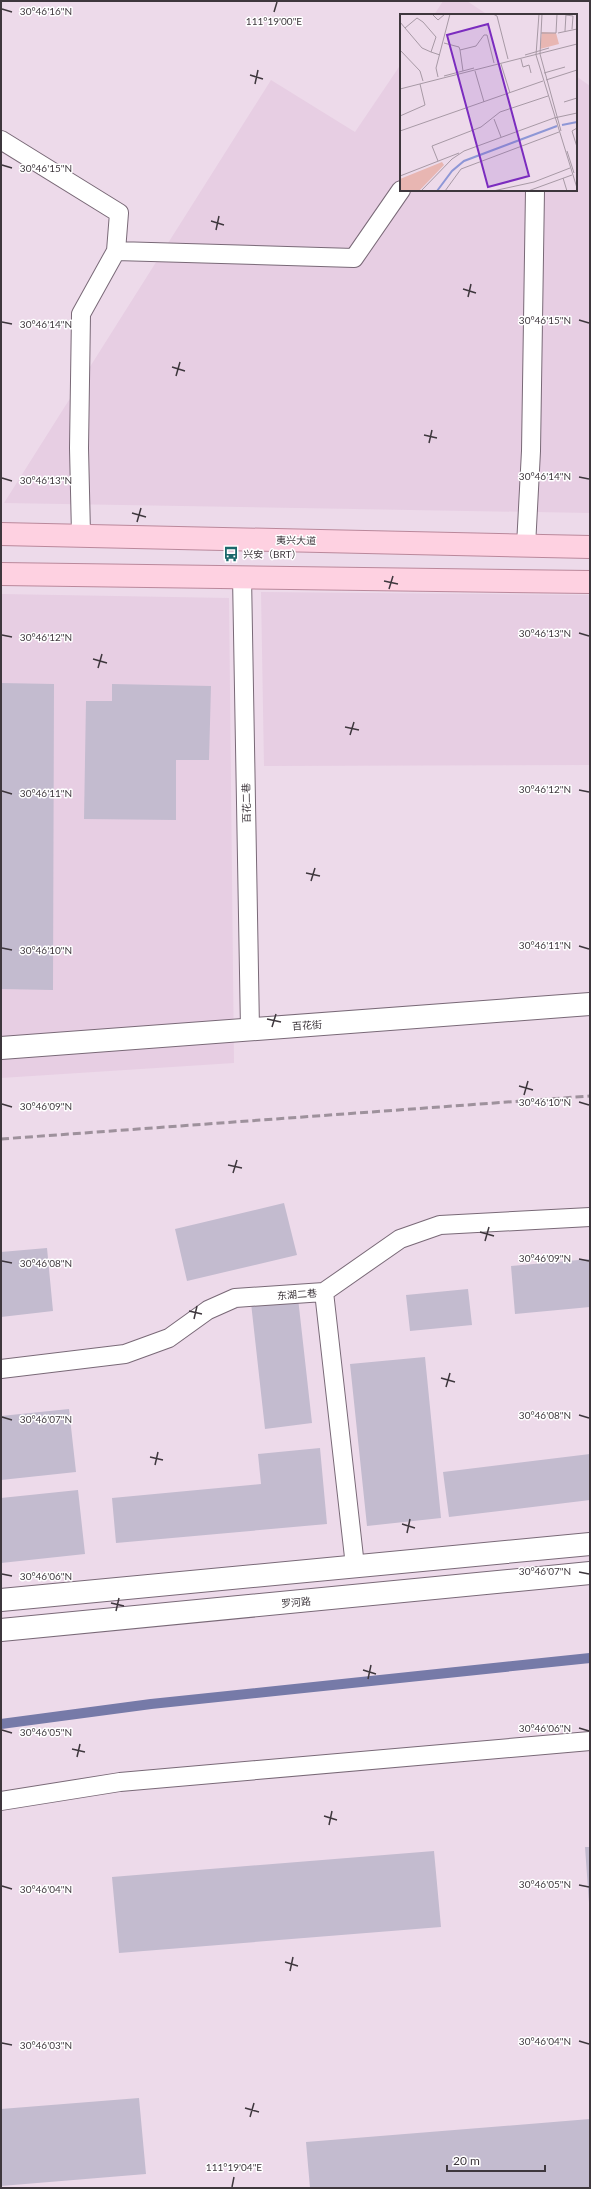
<svg xmlns="http://www.w3.org/2000/svg" width="591" height="2189" font-family="Lato,'Noto Sans SC',sans-serif">
	<style>
		.built { fill: #e7cee3 }
		.lines { fill: none; stroke-linecap: round; stroke-linejoin: round }
		.stream { stroke: #767aa8; stroke-width: 10 }
		.building { fill: #c3bbcf }
		.service-casing { stroke: #796977; stroke-width: 20 }
		.pedestrian-casing { stroke: #796977; stroke-width: 24 }
		.secondary-casing { stroke: #796977; stroke-width: 24 }
		.primary-casing { stroke: #ba889b; stroke-width: 24 }
		.service { stroke: #fff; stroke-width: 18 }
		.pedestrian { stroke: #fff; stroke-width: 22 }
		.secondary { stroke: #fff; stroke-width: 22 }
		.primary { stroke: #fed1e1; stroke-width: 22 }
		.rail { stroke: #9e919c; stroke-width: 3; stroke-dasharray: 8 4; stroke-linecap: butt }
		.ticks { fill: none; stroke: #3e373d; stroke-width: 1.5 }
		.labels { text-anchor: middle; dominant-baseline: central; stroke-width: 3; stroke-linejoin: round; paint-order: stroke }
		.street-label { font-size: 10px; fill: #3e373d; stroke: #fff }
		.poi-label { font-size: 10px; fill: #3e373d; stroke: #fff; text-anchor: start }
		.inset-river { fill: none; stroke: #8e97d6; stroke-width: 2 }
		.inset-road { fill: none; stroke: #a799a5; stroke-width: 1 }
		.view { fill: #7b2cbf; fill-opacity: 0.15; stroke: #7b2cbf; stroke-width: 2 }
		.inset-edge { fill: none; stroke: #3e373d; stroke-width: 2 }
		.ticks-label { font-size: 10px; text-anchor: middle; fill: #3e373d; stroke: #fff; stroke-width: 3; stroke-linejoin: round; paint-order: stroke }
	</style>
	<rect width="100%" height="100%" fill="#eddaea"/>
	<path class="built" d="M 443,1 L 467,1 L 488,15 L 434,15 Z
		M 401,64 L 401,190 L 576,190 L 576,76 L 590,86 L 590,513 L 4,503 L 271,80 L 355,132 Z
		M 261,592 L 590,595 L 590,765 L 264,766 Z
		M 1,594 L 229,598 L 234,1063 L 1,1078 Z"/>
	<g class="lines">
		<path class="stream" d="M 1,1724 L 151,1704 L 590,1658"/>
	</g>
	<path class="building" d="M 1,683 L 54,684 L 53,990 L 1,989 Z
		M 112,684 L 211,686 L 209,760 L 176,760 L 176,820 L 84,819 L 86,701 L 112,701 Z
		M 284,1203 L 297,1255 L 187,1281 L 175,1229 Z
		M 47,1248 L 53,1311 L 1,1317 L 1,1252 Z
		M 590,1259 L 590,1307 L 515,1314 L 511,1266 Z
		M 468,1289 L 472,1325 L 410,1331 L 406,1295 Z
		M 298,1298 L 312,1423 L 265,1429 L 251,1303 Z
		M 425,1357 L 441,1518 L 367,1526 L 350,1364 Z
		M 69,1409 L 76,1472 L 1,1480 L 1,1416 Z
		M 320,1448 L 327,1524 L 116,1543 L 112,1498 L 261,1484 L 258,1454 Z
		M 590,1454 L 590,1500 L 449,1517 L 443,1472 Z
		M 78,1490 L 85,1554 L 1,1563 L 1,1498 Z
		M 585,1847 L 590,1847 L 590,1903 L 589,1903 Z
		M 434,1851 L 441,1927 L 119,1953 L 112,1877 Z
		M 139,2098 L 146,2174 L 1,2186 L 1,2109 Z
		M 590,2119 L 590,2188 L 310,2188 L 306,2142 Z"/>
	<g class="lines">
		<g class="service-casing">
			<path id="service" d="M 1,140 L 119,213 L 116,251
				M 81,534 L 79,448 L 81,314 L 116,251 L 354,258 L 401,190
				M 526,546 L 531,451 L 535,190
				M 242,576 L 250,1029
				M 324,1292 L 355,1566
				M 1,1369 L 125,1354 L 169,1338 L 208,1310 L 235,1298 L 324,1292 L 400,1239 L 440,1225 L 590,1217
				M 1,1801 L 120,1782 L 590,1741"/>
		</g>
		<g class="pedestrian-casing">
			<path id="pedestrian" d="M 1,1048 L 590,1004"/>
		</g>
		<g class="secondary-casing">
			<path id="secondary" d="M 1,1600 L 590,1544
				M 1,1630 L 590,1573"/>
		</g>
		<g class="primary-casing">
			<path id="primary" d="M 1,534 L 590,547
				M 1,574 L 590,582"/>
		</g>
		<use href="#service" class="service"/>
		<use href="#pedestrian" class="pedestrian"/>
		<use href="#secondary" class="secondary"/>
		<use href="#primary" class="primary"/>
		<path class="rail" d="M 1,1139 L 590,1096"/>
	</g>
	<path class="ticks" d="M 2,9 L 12,12M 274,12 L 277,2M 250,75 L 263,79M 255,84 L 258,70M 2,165 L 12,168M 211,221 L 224,225M 216,230 L 219,216M 463,289 L 476,293M 468,297 L 471,284M 579,320 L 589,323M 2,322 L 12,324M 172,367 L 185,371M 176,376 L 180,362M 424,435 L 437,438M 429,443 L 432,430M 579,477 L 589,479M 2,478 L 12,481M 132,513 L 146,517M 137,522 L 141,508M 384,581 L 398,584M 389,589 L 393,576M 579,633 L 589,636M 2,635 L 12,637M 93,659 L 107,663M 98,668 L 102,654M 345,727 L 359,730M 350,735 L 354,722M 579,790 L 589,792M 2,791 L 12,794M 306,873 L 320,876M 311,881 L 315,868M 579,946 L 589,949M 2,948 L 12,950M 267,1019 L 281,1022M 272,1027 L 276,1014M 519,1086 L 533,1090M 524,1095 L 528,1081M 579,1102 L 589,1105M 2,1104 L 12,1107M 228,1165 L 242,1168M 233,1173 L 237,1160M 480,1232 L 494,1236M 485,1241 L 489,1227M 579,1259 L 589,1261M 2,1261 L 12,1263M 189,1311 L 202,1314M 194,1319 L 197,1306M 441,1378 L 455,1382M 446,1387 L 450,1373M 579,1415 L 589,1418M 2,1417 L 12,1420M 150,1457 L 163,1460M 155,1465 L 158,1452M 402,1524 L 415,1528M 407,1533 L 410,1519M 579,1572 L 589,1574M 2,1574 L 12,1576M 111,1603 L 124,1606M 116,1611 L 119,1598M 363,1670 L 376,1674M 368,1679 L 371,1665M 579,1728 L 589,1731M 2,1730 L 12,1733M 72,1749 L 85,1752M 77,1757 L 80,1744M 324,1816 L 337,1820M 329,1825 L 332,1811M 579,1885 L 589,1887M 2,1886 L 12,1889M 285,1962 L 298,1966M 290,1971 L 293,1957M 579,2041 L 589,2044M 2,2043 L 12,2045M 245,2108 L 259,2112M 250,2117 L 254,2103M 232,2187 L 234,2177"/>
	<defs>
		<g id="bus-bare" transform="scale(1.2)"><path d="M-5-6H5V4H4V6H2V4H-2V6H-4V4H-5ZM-3.5-4V0h7V-4ZM-3.5 1.2v1.5H-2V1.2ZM2 1.2v1.5H3.5V1.2Z" fill="#1b686b" stroke="#fff" stroke-width="2.5" paint-order="stroke"/></g>
	</defs>
	<g fill-rule="evenodd">
		<use href="#bus-bare" x="231" y="554"/>
	</g>
	<g class="labels">
		<g class="street-label">
			<text transform="translate(296 540) rotate(1)">夷兴大道</text>
			<text transform="translate(246 803) rotate(-91)">百花二巷</text>
			<text transform="translate(307 1025) rotate(-4)">百花街</text>
			<text transform="translate(297 1294) rotate(-4)">东湖二巷</text>
			<text transform="translate(296 1602) rotate(-5)">罗河路</text>
		</g>
		<g class="poi-label">
			<text x="243" y="554">兴安（BRT）</text>
		</g>
	</g>
	<g transform="translate(400 14)">
		<rect width="177" height="177" fill="#eddaea"/>
		<path d="M 142,18 L 156,19 L 159,30 L 140,35 ZM 42,148 L 44,151 L 19,177 L 0,177 L 0,165 Z" fill="#e8b6b2"/>
		<path class="inset-river" d="M 162,111 L 177,108M 37,177 L 52,157 L 64,147 L 157,112"/>
		<path class="inset-road" d="M 32,0 L 38,6 L 45,0M 93,0 L 97,2 L 108,45M 139,0 L 136,41 L 177,174M 142,0 L 140,40 L 161,117M 166,1 L 173,2 L 172,15M 0,8 L 5,14 L 17,4 L 23,8 L 36,23 L 31,38 L 40,41M 5,14 L 22,34 L 31,38M 165,17 L 166,0M 141,19 L 156,19 L 157,0M 158,19 L 177,15M 44,29 L 59,33 L 60,36M 0,36 L 20,57 L 23,67M 125,41 L 149,34M 121,45 L 123,53 L 129,51 L 131,59M 101,50 L 110,79M 63,57 L 60,36 L 76,32 L 84,21 L 87,21 L 94,49M 75,57 L 84,88M 144,59 L 165,53M 44,62 L 74,54M 38,63 L 36,54 L 50,0M 146,66 L 177,56M 0,75 L 177,30M 164,88 L 177,84M 0,102 L 25,91 L 20,70M 94,105 L 101,123M 177,114 L 172,117 L 177,133M 0,117 L 143,67M 167,137 L 174,159M 38,147 L 32,132 L 81,113 L 100,98 L 148,82M 0,162 L 59,139M 163,164 L 167,177M 21,177 L 52,145 L 64,137 L 154,104 L 177,99M 45,177 L 61,155 L 159,118M 93,177 L 134,168 L 170,154M 128,177 L 172,161"/>
		<path class="view" d="M 88,10 L 129,162 L 88,173 L 47,21 Z"/>
		<rect width="177" height="177" class="inset-edge"/>
	</g>
	<g class="ticks-label">
		<text x="46" y="15">30°46'16"N</text>
		<text x="274" y="25">111°19'00"E</text>
		<text x="46" y="172">30°46'15"N</text>
		<text x="545" y="324">30°46'15"N</text>
		<text x="46" y="328">30°46'14"N</text>
		<text x="545" y="480">30°46'14"N</text>
		<text x="46" y="484">30°46'13"N</text>
		<text x="545" y="637">30°46'13"N</text>
		<text x="46" y="641">30°46'12"N</text>
		<text x="545" y="793">30°46'12"N</text>
		<text x="46" y="797">30°46'11"N</text>
		<text x="545" y="949">30°46'11"N</text>
		<text x="46" y="954">30°46'10"N</text>
		<text x="545" y="1106">30°46'10"N</text>
		<text x="46" y="1110">30°46'09"N</text>
		<text x="545" y="1262">30°46'09"N</text>
		<text x="46" y="1267">30°46'08"N</text>
		<text x="545" y="1419">30°46'08"N</text>
		<text x="46" y="1423">30°46'07"N</text>
		<text x="545" y="1575">30°46'07"N</text>
		<text x="46" y="1580">30°46'06"N</text>
		<text x="545" y="1732">30°46'06"N</text>
		<text x="46" y="1736">30°46'05"N</text>
		<text x="545" y="1888">30°46'05"N</text>
		<text x="46" y="1893">30°46'04"N</text>
		<text x="545" y="2045">30°46'04"N</text>
		<text x="46" y="2049">30°46'03"N</text>
		<text x="234" y="2171">111°19'04"E</text>
	</g>
	<rect width="591" height="2189" fill="none" stroke="#3e373d" stroke-width="4"/>
	<path d="M447 2165v6h98v-6" fill="none" stroke="#3e373d" stroke-width="2"/>
	<text x="453" y="2165" font-size="12" fill="#3e373d" stroke="#ffffff" stroke-width="3" paint-order="stroke">20 m</text>
</svg>
